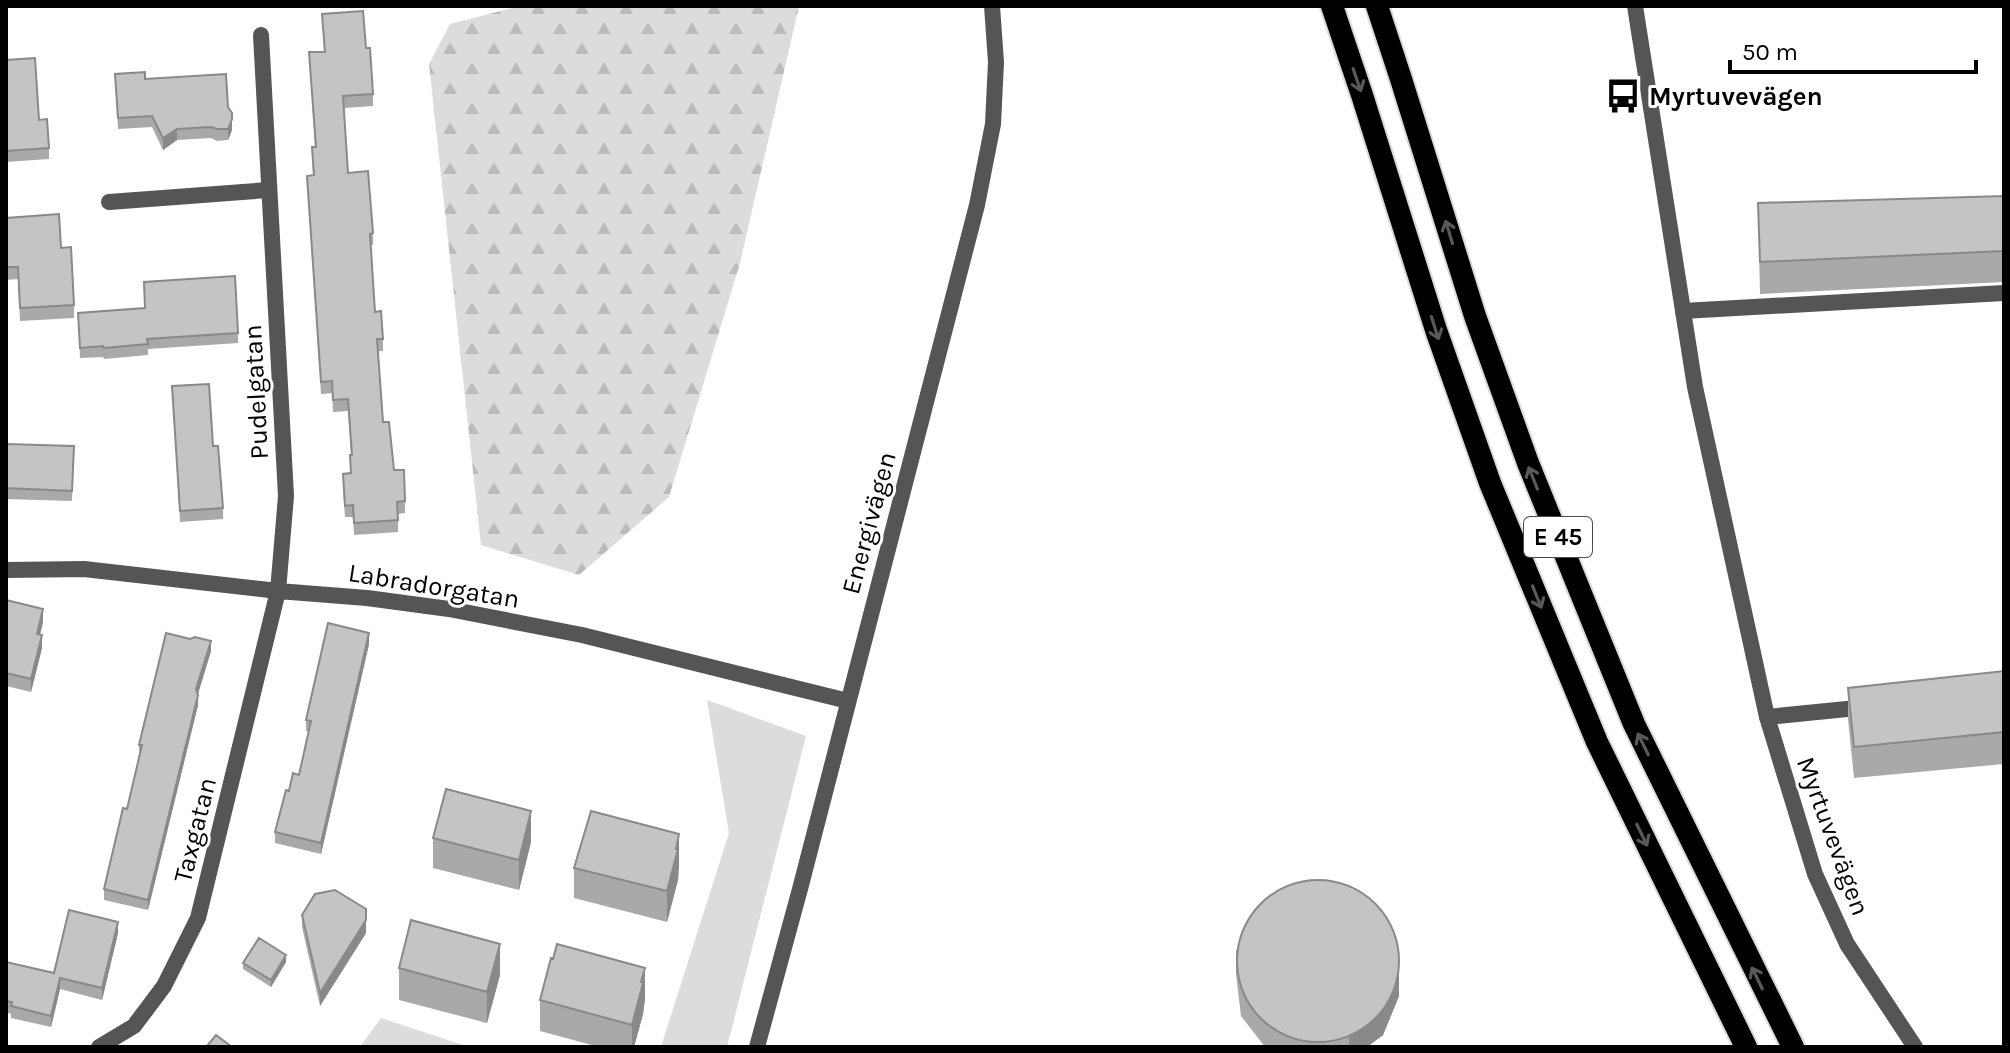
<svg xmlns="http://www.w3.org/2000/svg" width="2010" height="1053" font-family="Karla,sans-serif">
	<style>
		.grass { fill: #dcdcdc }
		.forest { fill: url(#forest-firs) }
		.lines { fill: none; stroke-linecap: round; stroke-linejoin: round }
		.trunk-casing { stroke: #dbdbdb; stroke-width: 26 }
		.minor { stroke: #555; stroke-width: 16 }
		.tertiary { stroke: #555; stroke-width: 16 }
		.trunk { stroke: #000; stroke-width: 22 }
		.wall { fill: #a9a9a9 }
		.shaded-wall { fill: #898989 }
		.building { fill: #c4c4c4; stroke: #898989; stroke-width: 2 }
		.oneway { stroke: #595959 }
		.labels { text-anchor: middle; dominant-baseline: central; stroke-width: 6; stroke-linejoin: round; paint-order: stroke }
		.shield { fill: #fff; stroke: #4c4c4c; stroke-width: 2 }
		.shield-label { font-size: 24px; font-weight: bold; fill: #000 }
		.poi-label { font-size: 26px; font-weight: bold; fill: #000; stroke: #fff; text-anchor: start }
		.street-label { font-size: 26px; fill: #000; stroke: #fff }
	</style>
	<defs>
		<pattern id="forest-firs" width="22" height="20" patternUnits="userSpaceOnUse" patternTransform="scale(2)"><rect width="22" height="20" fill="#dcdcdc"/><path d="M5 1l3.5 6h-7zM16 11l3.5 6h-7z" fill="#bbb"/></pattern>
	</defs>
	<rect width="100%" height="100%" fill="#fff"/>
	<path class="grass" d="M 707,700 L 806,736 L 727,1047 L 661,1047 L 729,833 Z
		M 381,1018 L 469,1047 L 360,1047 Z"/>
	<path class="forest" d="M 520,6 L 799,6 L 740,263 L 669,497 L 579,575 L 481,545 L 429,64 L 450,24 Z"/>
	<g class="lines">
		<g class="trunk-casing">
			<path id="trunk" d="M 1332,6 L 1362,95 L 1436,330 L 1490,483 L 1597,742 L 1746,1047
				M 1377,6 L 1401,79 L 1475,316 L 1528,463 L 1634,724 L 1793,1047"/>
		</g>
		<path class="minor" d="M 109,202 L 268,190
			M 1683,311 L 2004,293
			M 6,570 L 84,569 L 278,591 L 367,598 L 449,609 L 582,635 L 848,701
			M 1767,717 L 1867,707
			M 99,1047 L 134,1026 L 164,986 L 198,918 L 278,591 L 286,496 L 261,35"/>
		<path class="tertiary" d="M 1635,6 L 1695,387 L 1767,717 L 1815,874 L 1847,944 L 1915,1047
			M 757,1047 L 800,889 L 977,205 L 993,124 L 996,62 L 992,6"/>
		<use href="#trunk" class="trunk"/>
	</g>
	<path class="wall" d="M 322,14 L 366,48 L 373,94 L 373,106 L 344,108 L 348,173 L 373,233 L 373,245 L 371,245 L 375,312 L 383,339 L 383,351 L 378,351 L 383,422 L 394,470 L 405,501 L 405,513 L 398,514 L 398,532 L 354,535 L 353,517 L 345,517 L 343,486 L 343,474 L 350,473 L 350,455 L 351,455 L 348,411 L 333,412 L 332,393 L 321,394 L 307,176 L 313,175 L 312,147 L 315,147 L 309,52 L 324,52 Z
		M 6,60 L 39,120 L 49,148 L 49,159 L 6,162 Z
		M 115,74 L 145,79 L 228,107 L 232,113 L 232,130 L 228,140 L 217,141 L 211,138 L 177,140 L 163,150 L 152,127 L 118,129 Z
		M 2004,196 L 2004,282 L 1760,294 L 1758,203 Z
		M 6,218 L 61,248 L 74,305 L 74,318 L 20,321 L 18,279 L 6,280 Z
		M 144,282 L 238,333 L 238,343 L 148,349 L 148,355 L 104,359 L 103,357 L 80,358 L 78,313 L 145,308 Z
		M 172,386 L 213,446 L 223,508 L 223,519 L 180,522 Z
		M 6,444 L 74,446 L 72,501 L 6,499 Z
		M 6,600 L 43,622 L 40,635 L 42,648 L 31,692 L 6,686 Z
		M 369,644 L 321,854 L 275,843 L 275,832 L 289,791 L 299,775 L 309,731 L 306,731 L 306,720 Z
		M 211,651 L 198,694 L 198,705 L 148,910 L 104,900 L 104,889 L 127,809 L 139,755 L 139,745 Z
		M 2004,671 L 2004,764 L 1854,778 L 1848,719 L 1848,688 Z
		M 433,838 L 531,842 L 519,890 L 433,868 Z
		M 679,865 L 678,880 L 667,922 L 574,898 L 574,868 Z
		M 302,915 L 366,933 L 320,1006 L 302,927 Z
		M 118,933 L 102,1000 L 60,989 L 51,1027 L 11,1018 L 11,1014 L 6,1012 L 6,962 L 54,973 Z
		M 1236,950 L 1399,996 L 1383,1035 L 1367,1047 L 1265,1047 L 1241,1016 L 1236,974 Z
		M 286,962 L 271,987 L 243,969 L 243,963 Z
		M 399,968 L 500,975 L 487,1023 L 399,1000 Z
		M 645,999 L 643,1014 L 634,1047 L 599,1047 L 540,1031 L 540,1000 Z"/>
	<path class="shaded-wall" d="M 232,119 L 232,130 L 228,140 L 228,129 Z
		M 177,129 L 177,140 L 163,150 L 163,138 Z
		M 43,609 L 43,622 L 37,647 L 37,634 Z
		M 369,633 L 369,644 L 321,854 L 321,843 Z
		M 42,635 L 42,648 L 31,692 L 31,679 Z
		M 211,641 L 211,651 L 196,700 L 196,689 Z
		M 198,695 L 198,705 L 148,910 L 148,900 Z
		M 531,811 L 531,842 L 519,890 L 519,860 Z
		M 679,834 L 679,865 L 678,880 L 667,922 L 667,891 Z
		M 366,920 L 366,933 L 320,1006 L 320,993 Z
		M 118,922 L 118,933 L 102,1000 L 102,988 Z
		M 500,944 L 500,975 L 487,1023 L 487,992 Z
		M 286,955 L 286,962 L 271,987 L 271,980 Z
		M 645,968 L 645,999 L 643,1014 L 634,1047 L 632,1047 L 632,1025 Z
		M 1399,972 L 1399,996 L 1383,1035 L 1367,1047 L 1349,1047 L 1349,1037 Z
		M 60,978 L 60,989 L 51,1027 L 51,1016 Z"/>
	<path class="building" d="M 363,11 L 366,48 L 370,48 L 373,94 L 343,96 L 348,173 L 368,171 L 373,233 L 370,234 L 375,312 L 381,311 L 383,339 L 377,339 L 383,422 L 389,422 L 394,470 L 404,470 L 405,501 L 397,502 L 398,520 L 354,523 L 353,505 L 345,506 L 343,474 L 351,473 L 350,455 L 352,455 L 348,399 L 333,400 L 332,381 L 321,382 L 307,176 L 314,175 L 312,147 L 316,147 L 309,52 L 325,52 L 322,14 Z
		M 35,58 L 39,120 L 47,119 L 49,148 L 6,151 L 6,60 Z
		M 145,72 L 145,79 L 226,74 L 228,107 L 232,113 L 232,119 L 228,129 L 217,129 L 211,127 L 177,129 L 163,138 L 152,116 L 118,118 L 115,74 Z
		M 2004,196 L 2004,251 L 1760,262 L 1758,203 Z
		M 59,214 L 61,248 L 71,247 L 74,305 L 20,308 L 18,267 L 6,267 L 6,218 Z
		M 235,276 L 238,333 L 147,339 L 148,344 L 104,348 L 103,346 L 80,348 L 78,313 L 145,308 L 144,282 Z
		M 209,384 L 213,446 L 218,446 L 223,508 L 180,511 L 172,386 Z
		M 6,444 L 74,446 L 72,491 L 6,488 Z
		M 6,600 L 43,609 L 37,634 L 42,635 L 31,679 L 6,673 Z
		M 328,623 L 369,633 L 321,843 L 275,832 L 286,790 L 289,791 L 293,773 L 299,775 L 311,721 L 306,720 Z
		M 166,633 L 190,639 L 195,637 L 211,641 L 196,689 L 198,695 L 148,900 L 104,889 L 123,808 L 127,809 L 142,745 L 139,745 Z
		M 2004,671 L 2004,732 L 1854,747 L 1848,688 Z
		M 446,789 L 531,811 L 519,860 L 433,838 Z
		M 591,811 L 679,834 L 676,849 L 678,849 L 667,891 L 574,868 Z
		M1237 961a81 81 0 1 1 162 0a81 81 0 1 1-162 0Z
		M 335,890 L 366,909 L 366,920 L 320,993 L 302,915 L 315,894 Z
		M 69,910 L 118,922 L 102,988 L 60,978 L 51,1016 L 11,1006 L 12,1002 L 6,1001 L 6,962 L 54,973 Z
		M 411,920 L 500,944 L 487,992 L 399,968 Z
		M 259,938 L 286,955 L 271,980 L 243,963 Z
		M 557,944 L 645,968 L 641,982 L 643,983 L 632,1025 L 540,1000 L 551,958 L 553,959 Z
		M 216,1035 L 232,1047 L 206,1047 Z"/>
	<defs><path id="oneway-shaft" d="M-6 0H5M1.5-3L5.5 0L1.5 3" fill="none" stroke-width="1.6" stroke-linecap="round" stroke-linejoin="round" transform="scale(2)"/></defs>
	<g class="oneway">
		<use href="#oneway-shaft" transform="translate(1357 80) rotate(71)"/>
		<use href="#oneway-shaft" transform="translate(1449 232) rotate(-107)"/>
		<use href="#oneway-shaft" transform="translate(1435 328) rotate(72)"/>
		<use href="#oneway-shaft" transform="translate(1533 478) rotate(-112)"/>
		<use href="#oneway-shaft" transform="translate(1537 597) rotate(68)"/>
		<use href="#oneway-shaft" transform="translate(1643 744) rotate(-116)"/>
		<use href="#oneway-shaft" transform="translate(1642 835) rotate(64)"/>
		<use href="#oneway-shaft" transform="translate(1757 978) rotate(-116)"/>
	</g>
	<defs>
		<g id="bus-bare" transform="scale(2.76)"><path d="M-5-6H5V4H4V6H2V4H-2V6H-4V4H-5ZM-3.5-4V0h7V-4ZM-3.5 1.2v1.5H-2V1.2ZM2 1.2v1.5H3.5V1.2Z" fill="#000" stroke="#fff" stroke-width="2.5" paint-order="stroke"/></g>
	</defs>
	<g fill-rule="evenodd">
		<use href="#bus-bare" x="1623" y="96"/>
	</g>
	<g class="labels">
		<rect class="shield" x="1524" y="517" width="68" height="40" rx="6"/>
		<g class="shield-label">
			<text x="1558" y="537">E 45</text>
		</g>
		<g class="poi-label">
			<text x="1649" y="96">Myrtuvevägen</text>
		</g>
		<g class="street-label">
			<text transform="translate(256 392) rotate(-93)">Pudelgatan</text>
			<text transform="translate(869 523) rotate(-75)">Energivägen</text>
			<text transform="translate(434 586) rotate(9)">Labradorgatan</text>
			<text transform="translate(195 830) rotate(-76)">Taxgatan</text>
			<text transform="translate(1833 836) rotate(70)">Myrtuvevägen</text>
		</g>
	</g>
	<rect width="2010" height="1053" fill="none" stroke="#000000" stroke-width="16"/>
	<path d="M1730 60v12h246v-12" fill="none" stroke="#000000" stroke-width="4"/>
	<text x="1742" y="60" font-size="24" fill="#000000" stroke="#ffffff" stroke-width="6" paint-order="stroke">50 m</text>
</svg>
